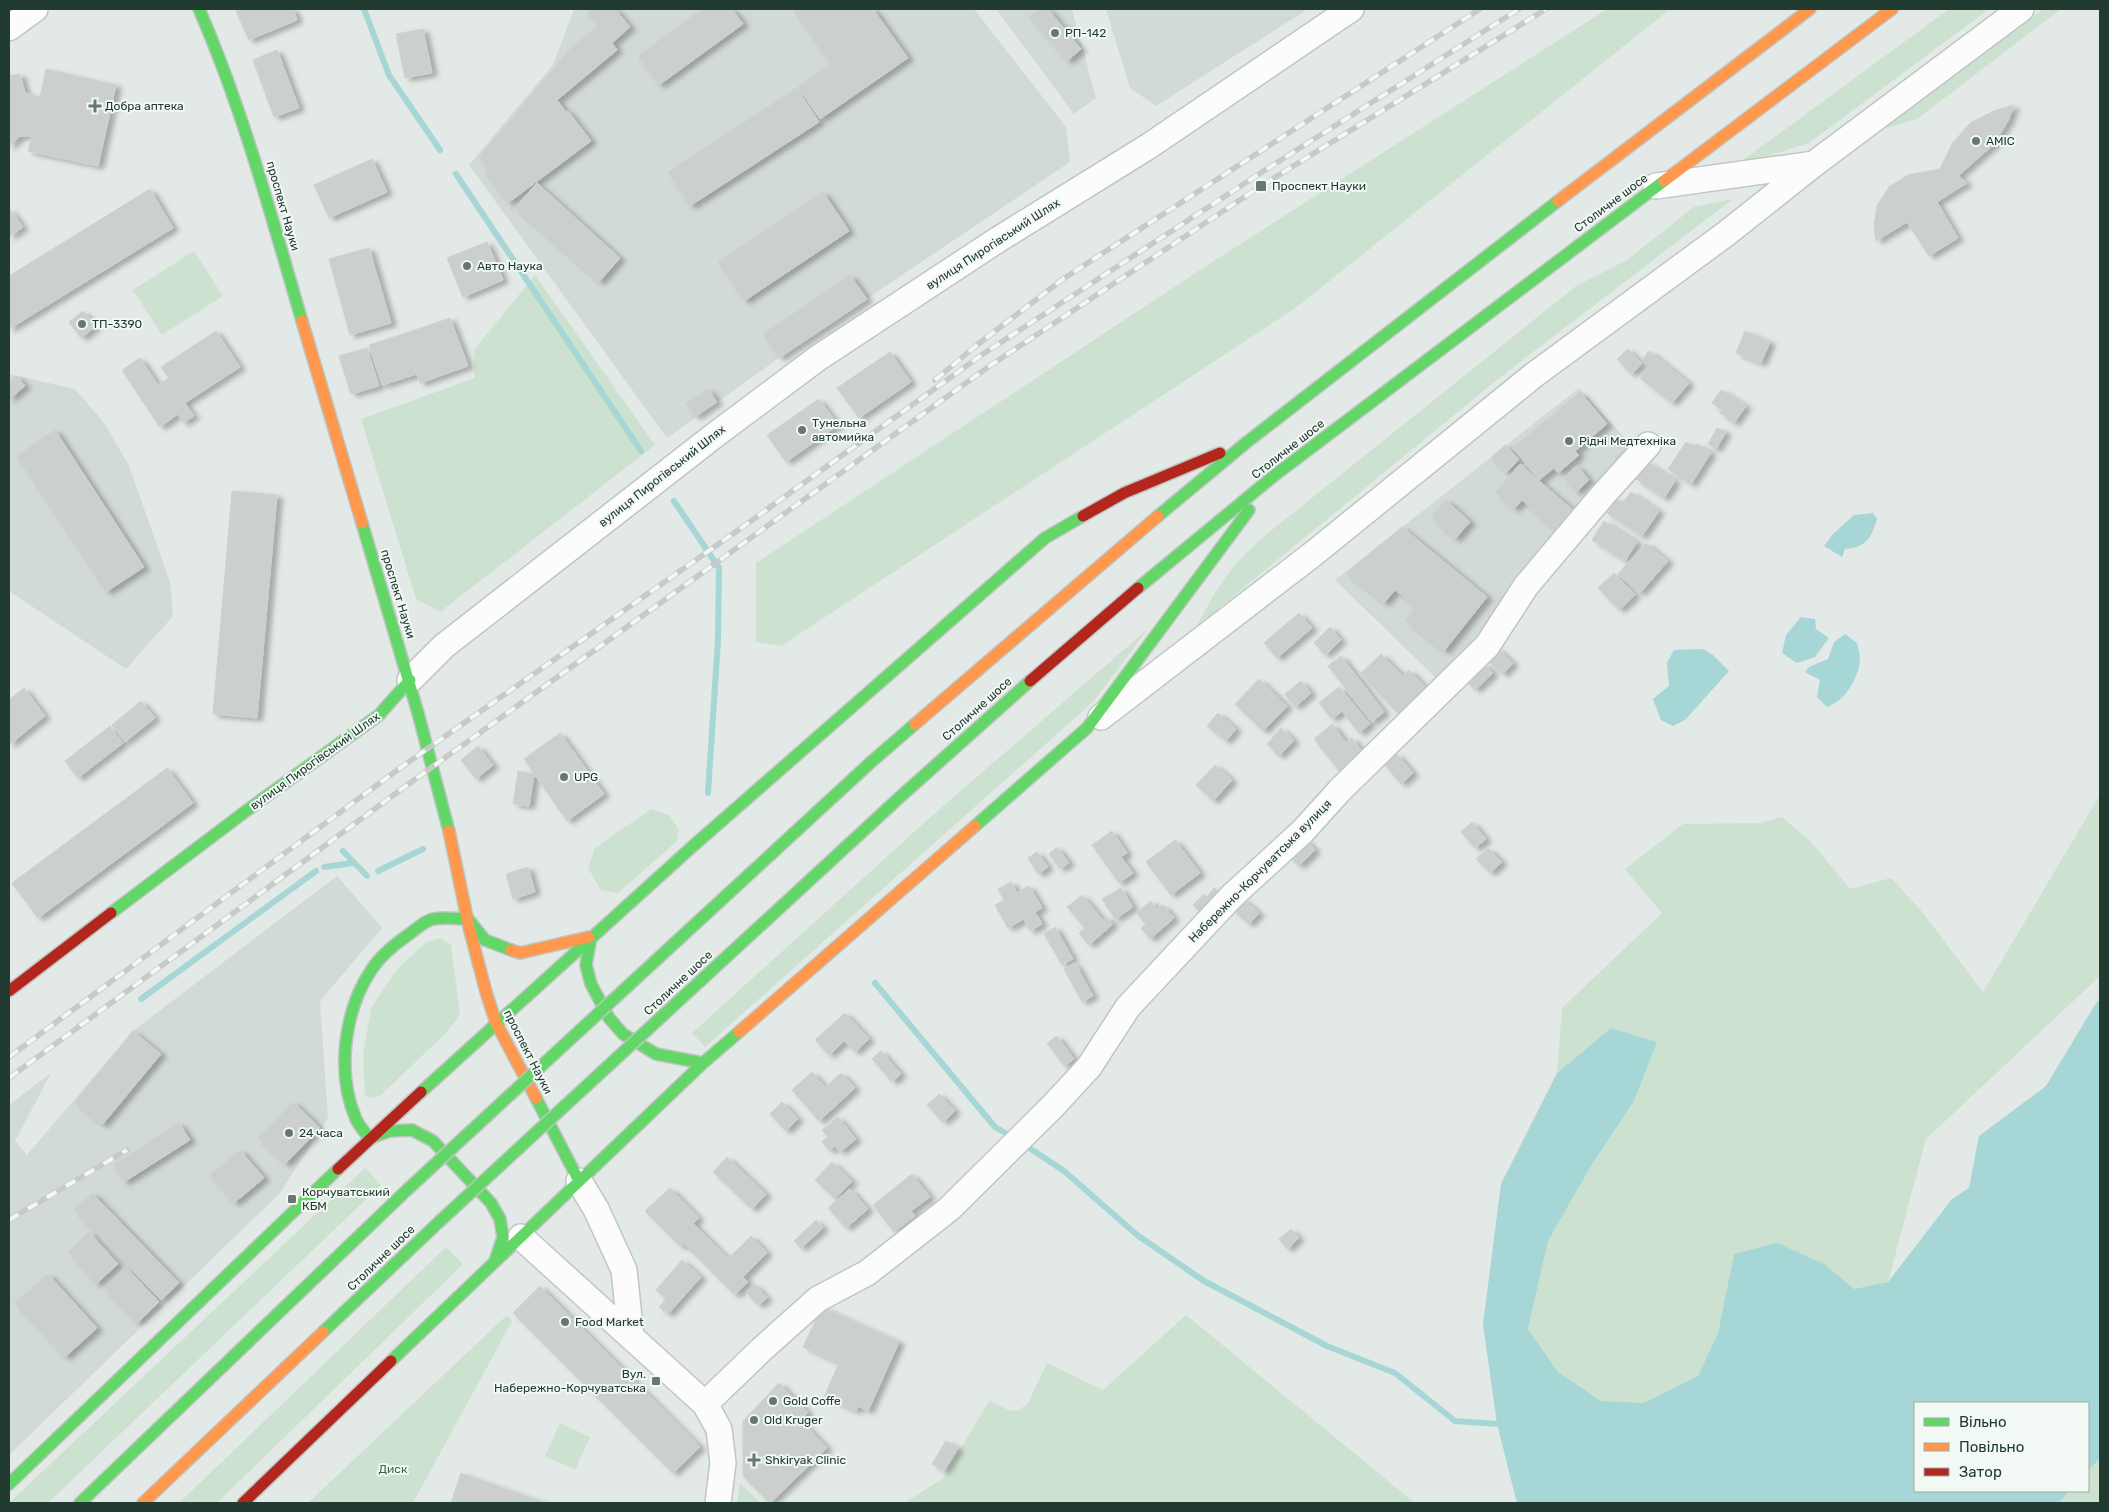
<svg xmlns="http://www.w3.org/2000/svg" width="2109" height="1512" font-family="Rubik,sans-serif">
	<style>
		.built { fill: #d2dad5 }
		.green { fill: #cde1d1 }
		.water { fill: #a6d6d5 }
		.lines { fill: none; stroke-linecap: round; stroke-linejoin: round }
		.stream { stroke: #a6d6d5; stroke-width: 6 }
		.building { fill: #cbd0cd; stroke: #ccd2cf; filter: url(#shadow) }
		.street-casing { stroke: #c0c6c3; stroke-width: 28 }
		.fast-casing { stroke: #bec5c1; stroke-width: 14 }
		.slow-casing { stroke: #bec5c1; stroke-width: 14 }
		.jam-casing { stroke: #bec5c1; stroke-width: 14 }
		.street { stroke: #fbfcfb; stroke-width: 25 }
		.fast { stroke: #63d668; stroke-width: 11 }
		.slow { stroke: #ff974d; stroke-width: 11 }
		.jam { stroke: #b3261e; stroke-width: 11 }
		.rail-casing { stroke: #c7cac9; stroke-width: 5.5 }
		.rail { stroke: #f2f8f4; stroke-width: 4; stroke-dasharray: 11; stroke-linecap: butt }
		.fast-bridge-casing { stroke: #bcc5c1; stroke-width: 14; stroke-linecap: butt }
		.fast-bridge { stroke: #63d668; stroke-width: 11 }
		.poi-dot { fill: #667870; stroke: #f2f8f4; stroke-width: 2 }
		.labels { text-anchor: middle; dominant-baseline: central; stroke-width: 4; stroke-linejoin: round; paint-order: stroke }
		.poi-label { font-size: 12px; fill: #223b31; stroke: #f2f8f4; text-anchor: start }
		.street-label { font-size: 12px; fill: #223b31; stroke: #f2f8f4 }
		.park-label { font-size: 12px; fill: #2e703e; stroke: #f2f8f4 }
	</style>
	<defs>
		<filter id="shadow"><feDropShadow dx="5.5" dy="3" stdDeviation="2.5" flood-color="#0004"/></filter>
	</defs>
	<rect width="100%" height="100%" fill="#e3e9e6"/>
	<path class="built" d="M 574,9 L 974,9 L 1066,127 L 1070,162 L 779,358 L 667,438 L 469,165 L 553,65 Z
		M 996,9 L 1072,9 L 1096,98 L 1074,114 Z
		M 1106,9 L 1308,9 L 1156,106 L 1130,88 Z
		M 9,374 L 75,389 L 105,424 L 129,466 L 170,582 L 173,616 L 126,669 L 9,591 Z
		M 1579,388 L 1638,452 L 1555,537 L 1440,682 L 1335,580 Z
		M 337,876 L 382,928 L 320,1001 L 328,1118 L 280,1193 L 9,1455 L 9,1105 L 51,1073 L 15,1141 L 27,1155 L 133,1031 Z"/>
	<path class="green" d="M 1607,9 L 1670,9 L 1297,307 L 781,646 L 756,642 L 756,563 L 1200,270 Z
		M 1949,9 L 1989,9 L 1809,143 L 1735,166 Z
		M 2043,9 L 2061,9 L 1917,119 L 1884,129 Z
		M 1733,199 L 1498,379 L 1197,626 L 1213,596 L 1235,564 L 1262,538 L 1576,286 L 1627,260 L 1694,207 Z
		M 194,251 L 223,296 L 162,335 L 133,290 Z
		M 535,275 L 655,445 L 440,612 L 416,599 L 361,419 L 475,378 L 474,350 Z
		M 1148,629 L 1094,701 L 705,1047 L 692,1033 L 934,814 Z
		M 2100,795 L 2100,976 L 1926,1139 L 1888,1282 L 1854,1289 L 1824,1264 L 1734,1254 L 1718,1333 L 1698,1377 L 1644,1404 L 1601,1401 L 1558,1372 L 1528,1329 L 1548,1241 L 1591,1166 L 1634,1101 L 1657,1042 L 1611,1028 L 1557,1073 L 1562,1008 L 1662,913 L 1625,869 L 1683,824 L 1760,823 L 1782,817 L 1813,844 L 1850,889 L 1891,878 L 1919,908 L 1983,992 Z
		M 651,809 L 669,815 L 679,829 L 677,841 L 618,893 L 601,890 L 588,868 L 595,848 Z
		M 440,938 L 451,945 L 460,1015 L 447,1032 L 381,1095 L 373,1098 L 365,1095 L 363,1056 L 371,1008 L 398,968 L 427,942 Z
		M 365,1168 L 381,1185 L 48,1503 L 9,1503 Z
		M 446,1247 L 463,1264 L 217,1503 L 179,1503 Z
		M 507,1315 L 512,1321 L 413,1503 L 308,1503 Z
		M 1186,1315 L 1415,1503 L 904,1503 L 942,1479 L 990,1400 L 1008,1410 L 1018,1411 L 1028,1403 L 1047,1363 L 1103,1390 Z
		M 560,1423 L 590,1437 L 575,1470 L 545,1456 Z
		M 2100,1458 L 2100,1503 L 2058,1503 L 2070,1491 L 2088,1491 L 2088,1471 Z
		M 740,1483 L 761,1503 L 737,1503 Z"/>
	<path class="water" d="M 1873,513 L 1877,519 C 1871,539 1866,547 1845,549 L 1842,557 L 1824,546 L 1833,534 L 1854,515 Z
		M 1801,617 L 1815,619 L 1816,629 L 1829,638 L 1815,657 L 1797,663 L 1782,653 L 1786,635 Z
		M 1845,634 L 1857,643 C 1858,648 1860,654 1860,659 C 1859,678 1845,701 1827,707 L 1817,697 L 1820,680 L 1805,672 L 1809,667 L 1828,659 L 1834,642 Z
		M 1703,649 L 1713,655 L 1729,671 L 1685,720 L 1673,726 L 1661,720 L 1653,699 L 1669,686 L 1667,663 L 1674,650 Z
		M 2100,1000 L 2100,1458 L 2088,1471 L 2088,1403 L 1915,1403 L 1915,1491 L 2070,1491 L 2058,1503 L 1517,1503 L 1497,1424 L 1483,1324 L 1501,1184 L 1557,1073 L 1611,1028 L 1657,1042 L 1634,1101 L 1591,1166 L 1548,1241 L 1528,1329 L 1558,1372 L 1601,1401 L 1644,1403 L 1698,1376 L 1718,1333 L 1734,1254 L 1777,1243 L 1824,1264 L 1854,1289 L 1888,1282 L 1952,1199 L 1969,1188 L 1979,1136 L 2046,1086 L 2096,1003 Z"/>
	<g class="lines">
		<path class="stream" d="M 364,9 L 389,75 L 440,150
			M 456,174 L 641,451
			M 674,501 L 719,568 L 718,640 L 708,793
			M 343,851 L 367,876
			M 324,867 L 353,863
			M 378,871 L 423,849
			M 875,983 L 995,1127 L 1014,1138
			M 141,999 L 316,871
			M 1022,1143 L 1064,1171 L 1137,1235 L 1204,1281 L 1327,1346 L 1395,1373 L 1455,1421 L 1497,1424"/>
	</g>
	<path class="building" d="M 243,9 L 293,9 L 297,20 L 249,40 L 236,11 Z
		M 591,9 L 615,9 L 630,27 L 612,43 L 617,50 L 557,100 L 566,112 L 568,111 L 591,141 L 508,203 L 485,173 L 489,170 L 479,157 L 572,47 L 598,26 L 587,12 Z
		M 702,9 L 732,9 L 743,24 L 659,85 L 638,56 Z
		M 797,9 L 873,9 L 908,58 L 820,119 L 798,87 L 831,64 L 794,11 Z
		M 1039,9 L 1048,9 L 1081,49 L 1067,61 L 1029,17 Z
		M 423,29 L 432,73 L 405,78 L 396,34 Z
		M 277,50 L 299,108 L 274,117 L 253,60 Z
		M 46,69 L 116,85 L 98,166 L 28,151 L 32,136 L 20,136 L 9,147 L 9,76 L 20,74 L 25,93 L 40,97 Z
		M 797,88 L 819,122 L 690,206 L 668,172 Z
		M 2014,105 L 2008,121 L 1994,144 L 1958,176 L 1967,183 L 1937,202 L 1958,238 L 1929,256 L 1907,222 L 1876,241 L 1874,226 L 1877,206 L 1889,187 L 1908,175 L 1940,169 L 1952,144 L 1970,123 L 1994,111 Z
		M 372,159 L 387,192 L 329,218 L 314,185 Z
		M 537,183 L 620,258 L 599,282 L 515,208 Z
		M 150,189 L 173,228 L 9,329 L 9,276 Z
		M 823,192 L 849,231 L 744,301 L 718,262 Z
		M 9,208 L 23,227 L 9,237 Z
		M 487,242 L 503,280 L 463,297 L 447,258 Z
		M 369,248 L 391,323 L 350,335 L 329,259 Z
		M 850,275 L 867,299 L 815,334 L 799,310 Z
		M 799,310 L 815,334 L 779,358 L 763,334 Z
		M 83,311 L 96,326 L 81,338 L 69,322 Z
		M 450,318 L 468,366 L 420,383 L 403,334 Z
		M 216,331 L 240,367 L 185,403 L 194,416 L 183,423 L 178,414 L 160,427 L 122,370 L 140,358 L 158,385 L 169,378 L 161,367 Z
		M 1745,331 L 1770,342 L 1761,363 L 1736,353 Z
		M 403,334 L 417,374 L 382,385 L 369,345 Z
		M 367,348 L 379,386 L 351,394 L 339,356 Z
		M 1628,349 L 1642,364 L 1631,374 L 1617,359 Z
		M 1649,351 L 1689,383 L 1672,403 L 1640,378 L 1650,366 L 1642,360 Z
		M 890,352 L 911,382 L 859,418 L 837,388 Z
		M 17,376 L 25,386 L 9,399 L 9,383 Z
		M 708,389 L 717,402 L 695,417 L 686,404 Z
		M 1721,390 L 1746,406 L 1734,423 L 1720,413 L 1722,410 L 1712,403 Z
		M 1580,392 L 1607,424 L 1575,451 L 1579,455 L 1558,473 L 1554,468 L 1539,480 L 1513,448 Z
		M 819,399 L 838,425 L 786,462 L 767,435 Z
		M 1717,428 L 1726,432 L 1716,449 L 1708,444 Z
		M 55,430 L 144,567 L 106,592 L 17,456 Z
		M 1686,442 L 1694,447 L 1697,444 L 1711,453 L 1691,484 L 1668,469 Z
		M 1505,445 L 1519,459 L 1506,473 L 1491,458 Z
		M 1626,448 L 1632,454 L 1620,464 L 1615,458 Z
		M 1647,462 L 1675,481 L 1664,498 L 1636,479 Z
		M 1520,464 L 1575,512 L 1557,532 L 1522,500 L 1514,509 L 1496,492 Z
		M 1577,466 L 1589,480 L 1576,492 L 1564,478 Z
		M 232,491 L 277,495 L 257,718 L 213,714 Z
		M 1631,492 L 1659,511 L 1642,536 L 1607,513 L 1616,499 L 1623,503 Z
		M 1446,500 L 1470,522 L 1455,539 L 1431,517 Z
		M 1604,521 L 1637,542 L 1625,561 L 1592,540 Z
		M 1402,527 L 1487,597 L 1444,651 L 1405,620 L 1416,607 L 1395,590 L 1384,603 L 1346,573 Z
		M 1646,543 L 1668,561 L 1640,593 L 1618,574 Z
		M 1614,573 L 1635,595 L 1619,610 L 1598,588 Z
		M 1299,613 L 1312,628 L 1277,658 L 1264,643 Z
		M 1330,627 L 1341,640 L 1325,655 L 1314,643 Z
		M 1497,648 L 1513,663 L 1503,674 L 1487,660 Z
		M 1381,654 L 1403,676 L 1409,670 L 1428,690 L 1401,716 L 1360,674 Z
		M 1341,656 L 1384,712 L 1372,722 L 1328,666 Z
		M 1484,664 L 1493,673 L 1475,690 L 1466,681 Z
		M 1259,679 L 1287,706 L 1263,731 L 1235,704 Z
		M 1301,681 L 1311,693 L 1295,707 L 1285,694 Z
		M 1339,687 L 1370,724 L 1359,733 L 1342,711 L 1332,719 L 1319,703 Z
		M 24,688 L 45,716 L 9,745 L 9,700 Z
		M 141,701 L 155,718 L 125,742 L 112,725 Z
		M 1218,713 L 1236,729 L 1226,741 L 1207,726 Z
		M 1332,724 L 1346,742 L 1352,738 L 1364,754 L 1340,772 L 1314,739 Z
		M 110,726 L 123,743 L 78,778 L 65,761 Z
		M 1281,728 L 1294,740 L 1279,756 L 1267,744 Z
		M 560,733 L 604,794 L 567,821 L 524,759 Z
		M 478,746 L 493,765 L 476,779 L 461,760 Z
		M 1397,754 L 1413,773 L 1401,784 L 1384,764 Z
		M 1215,765 L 1232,780 L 1213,801 L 1196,785 Z
		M 167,768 L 193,803 L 38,918 L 12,883 Z
		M 518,771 L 534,774 L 529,806 L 513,804 Z
		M 1472,822 L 1486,839 L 1475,848 L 1461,832 Z
		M 1112,831 L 1127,853 L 1121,857 L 1133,873 L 1119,883 L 1092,845 Z
		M 1305,839 L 1315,850 L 1299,866 L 1288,855 Z
		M 1175,840 L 1200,873 L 1171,895 L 1146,862 Z
		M 1057,847 L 1069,863 L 1060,869 L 1049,854 Z
		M 1488,848 L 1502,862 L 1490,873 L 1476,859 Z
		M 1037,852 L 1048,867 L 1038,874 L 1028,858 Z
		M 528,867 L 535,892 L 513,899 L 506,874 Z
		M 1011,882 L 1017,893 L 1029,886 L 1042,908 L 1035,912 L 1042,924 L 1030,931 L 1024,919 L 1008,928 L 995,905 L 1004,900 L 998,889 Z
		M 1121,888 L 1133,907 L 1115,919 L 1102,899 Z
		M 1214,888 L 1220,894 L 1201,913 L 1193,905 L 1204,894 L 1207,897 Z
		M 1082,895 L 1103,920 L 1106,917 L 1113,924 L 1089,945 L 1079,933 L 1085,928 L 1067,907 Z
		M 1243,899 L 1259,913 L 1249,924 L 1233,910 Z
		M 1151,901 L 1157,909 L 1163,905 L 1174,918 L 1150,939 L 1141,928 L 1146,924 L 1136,913 Z
		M 1055,927 L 1073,959 L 1062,965 L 1044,934 Z
		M 1075,963 L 1093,996 L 1082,1002 L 1064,969 Z
		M 845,1013 L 869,1039 L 855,1052 L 844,1041 L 829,1055 L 815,1040 Z
		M 133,1031 L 161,1054 L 102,1125 L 75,1102 Z
		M 1057,1036 L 1074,1059 L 1064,1066 L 1047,1043 Z
		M 881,1051 L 901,1074 L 892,1082 L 872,1059 Z
		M 812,1072 L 825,1087 L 841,1073 L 855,1088 L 819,1121 L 792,1090 Z
		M 939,1094 L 955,1111 L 943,1122 L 927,1105 Z
		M 293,1102 L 320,1128 L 285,1164 L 258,1138 Z
		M 782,1102 L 798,1119 L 786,1131 L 770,1114 Z
		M 838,1117 L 856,1139 L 840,1152 L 835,1146 L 830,1151 L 822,1142 L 828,1137 L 822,1130 Z
		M 179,1123 L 190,1140 L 124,1182 L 113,1165 Z
		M 240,1150 L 264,1178 L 234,1203 L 210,1175 Z
		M 727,1157 L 766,1194 L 752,1209 L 713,1172 Z
		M 832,1162 L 852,1181 L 835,1199 L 815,1180 Z
		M 912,1174 L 930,1197 L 911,1211 L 915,1216 L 894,1232 L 873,1205 Z
		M 670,1188 L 699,1218 L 693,1223 L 728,1259 L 751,1236 L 767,1253 L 743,1277 L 748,1282 L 735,1295 L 684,1244 L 681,1247 L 645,1211 Z
		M 850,1189 L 868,1209 L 846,1228 L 828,1208 Z
		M 92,1193 L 179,1283 L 161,1300 L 74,1210 Z
		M 816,1220 L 823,1228 L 801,1248 L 794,1241 Z
		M 1291,1229 L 1299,1238 L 1287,1249 L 1279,1239 Z
		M 89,1232 L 118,1264 L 96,1284 L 68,1252 Z
		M 682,1260 L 701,1277 L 668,1314 L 659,1307 L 666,1299 L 656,1290 Z
		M 126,1267 L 159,1302 L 137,1323 L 104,1288 Z
		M 48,1274 L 97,1328 L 65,1357 L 15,1303 Z
		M 754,1284 L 767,1298 L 758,1305 L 746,1292 Z
		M 540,1286 L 700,1447 L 673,1473 L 513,1313 Z
		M 822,1307 L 899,1342 L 868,1411 L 858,1406 L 856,1411 L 824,1397 L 839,1363 L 803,1347 Z
		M 779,1383 L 808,1412 L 801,1420 L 827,1448 L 770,1503 L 743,1476 L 743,1421 Z
		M 946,1441 L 958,1448 L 944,1471 L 932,1464 Z
		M 461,1473 L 491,1484 L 546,1503 L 451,1503 Z"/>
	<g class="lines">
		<g class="street-casing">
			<path id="street" d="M 9,28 L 35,9
				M 1656,186 L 1814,164
				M 410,680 L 444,646 L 715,435 L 818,358 L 999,239 L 1149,146 L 1351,9
				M 1101,717 L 1313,554 L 1534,375 L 1727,233 L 1814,164 L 2021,9
				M 579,1181 L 596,1209 L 624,1270 L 631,1336
				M 521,1237 L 705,1404 L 719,1429 L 723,1463 L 718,1503
				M 705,1404 L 762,1349 L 818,1299 L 867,1273 L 949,1209 L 1053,1106 L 1089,1067 L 1128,1007 L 1232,896 L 1303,831 L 1340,790 L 1487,646 L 1526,586 L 1602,496 L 1648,445"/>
		</g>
		<g class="fast-casing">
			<path id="fast" d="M 199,9 C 243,110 271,215 302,321
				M 1158,516 L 1247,442 L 1558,201
				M 362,523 L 418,713 L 449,831
				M 1138,588 L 1275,475 L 1664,181
				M 1087,728 L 1249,510
				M 975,826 L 1087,728
				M 693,846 L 1045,538 L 1083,516
				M 111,913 L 246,811 L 379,715 L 410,680
				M 591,937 L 586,965 L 591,984 L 609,1018 L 623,1034 L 656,1054 L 703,1063
				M 628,986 L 870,763 L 915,724
				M 658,1020 L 900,797 L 1030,681
				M 421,1092 L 693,846
				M 536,1098 L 579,1181
				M 369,1138 C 365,1132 359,1126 356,1119 C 336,1073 344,1010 372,969 C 381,955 395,944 408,935 C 415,930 422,923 430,920 C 442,916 456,919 468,919 L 485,940 L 511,950
				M 370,1138 L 390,1131 L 412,1130 L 433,1141 L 491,1203 L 500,1219 L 503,1237 L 495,1261
				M 323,1332 L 440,1221
				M 391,1361 L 703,1063 L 739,1032
				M 9,1484 L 338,1169
				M 80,1503 L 408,1189"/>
		</g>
		<g class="slow-casing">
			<path id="slow" d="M 1664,181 L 1892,9
				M 1558,201 L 1810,9
				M 302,321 L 362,523
				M 915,724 L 1158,516
				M 449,831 L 469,927 L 486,992 L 496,1023 L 536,1098
				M 511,950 L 520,953 L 589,937
				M 739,1032 L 975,826
				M 143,1503 L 323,1332"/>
		</g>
		<g class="jam-casing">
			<path id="jam" d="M 1083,516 L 1124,493 L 1220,453
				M 1030,681 L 1138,588
				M 9,991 L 111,913
				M 338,1169 L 421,1092
				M 243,1503 L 391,1361"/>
		</g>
		<use href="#street" class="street"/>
		<use href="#fast" class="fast"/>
		<use href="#slow" class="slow"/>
		<use href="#jam" class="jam"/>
		<g class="rail-casing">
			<path id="rail" d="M 935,380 L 977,345 L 1063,279 L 1480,9
				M 9,1057 L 400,768 L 737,531 L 983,354 L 1256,176 L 1519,9
				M 9,1078 L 410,783 L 991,365 L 1261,186 L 1546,9
				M 9,1220 L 127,1150"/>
		</g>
		<use href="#rail" class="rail"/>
		<g class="fast-bridge-casing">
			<path id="fast-bridge" d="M 408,1189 L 628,986
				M 440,1221 L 658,1020"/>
		</g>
		<use href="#fast-bridge" class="fast-bridge"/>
	</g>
	<g class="poi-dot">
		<circle cx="1055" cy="33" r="5"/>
		<path d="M92.5 98.5h5v5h5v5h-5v5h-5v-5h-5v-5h5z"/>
		<circle cx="1976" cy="141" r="5"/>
		<rect x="1255" y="180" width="12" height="12" rx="2.5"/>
		<circle cx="467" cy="266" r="5"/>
		<circle cx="82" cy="324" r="5"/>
		<circle cx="802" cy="430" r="5"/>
		<circle cx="1569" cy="441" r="5"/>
		<circle cx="564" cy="777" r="5"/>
		<circle cx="289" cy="1133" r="5"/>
		<rect x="287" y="1194" width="10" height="10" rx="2.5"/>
		<circle cx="565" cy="1322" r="5"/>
		<rect x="651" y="1376" width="10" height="10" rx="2.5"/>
		<circle cx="773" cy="1401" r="5"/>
		<circle cx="754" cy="1420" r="5"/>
		<path d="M751.5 1452.5h5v5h5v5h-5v5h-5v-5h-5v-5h5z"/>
	</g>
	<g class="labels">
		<g class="poi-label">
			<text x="1065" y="33">РП-142</text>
			<text x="105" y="106">Добра аптека</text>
			<text x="1986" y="141">AMIC</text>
			<text x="1272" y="186">Проспект Науки</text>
			<text x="477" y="266">Авто Наука</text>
			<text x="92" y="324">ТП-3390</text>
			<text x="812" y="423">Тунельна<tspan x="812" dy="14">автомийка</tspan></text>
			<text x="1579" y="441">Рідні Медтехніка</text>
			<text x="574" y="777">UPG</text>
			<text x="299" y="1133">24 часа</text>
			<text x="302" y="1192">Корчуватський<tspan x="302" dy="14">КБМ</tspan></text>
			<text x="575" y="1322">Food Market</text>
			<text x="646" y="1374" text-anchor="end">Вул.<tspan x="646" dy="14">Набережно-Корчуватська</tspan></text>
			<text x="783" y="1401">Gold Coffe</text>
			<text x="764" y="1420">Old Kruger</text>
			<text x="765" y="1460">Shkiryak Clinic</text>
		</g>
		<g class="street-label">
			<text transform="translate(1611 203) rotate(-37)">Столичне шосе</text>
			<text transform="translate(283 206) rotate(74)">проспект Науки</text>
			<text transform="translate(993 244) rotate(-33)">вулиця Пирогівський Шлях</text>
			<text transform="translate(1288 449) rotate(-38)">Столичне шосе</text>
			<text transform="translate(662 476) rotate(-38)">вулиця Пирогівський Шлях</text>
			<text transform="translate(398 594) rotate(73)">проспект Науки</text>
			<text transform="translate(977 709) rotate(-42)">Столичне шосе</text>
			<text transform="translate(315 761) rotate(-36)">вулиця Пирогівський Шлях</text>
			<text transform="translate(1260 871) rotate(-45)">Набережно-Корчуватська вулиця</text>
			<text transform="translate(678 983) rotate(-43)">Столичне шосе</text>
			<text transform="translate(528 1052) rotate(63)">проспект Науки</text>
			<text transform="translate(381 1258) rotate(-44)">Столичне шосе</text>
		</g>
		<g class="park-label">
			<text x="393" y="1469">Диск</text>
		</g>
	</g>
	<rect width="2109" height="1512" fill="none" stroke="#223b31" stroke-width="20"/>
	<rect x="1914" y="1402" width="175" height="90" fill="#f2f8f4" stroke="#9faca6"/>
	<rect x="1924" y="1418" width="25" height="8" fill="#63d668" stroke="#9faca6"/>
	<text x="1959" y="1427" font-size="15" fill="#223b31">Вільно</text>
	<rect x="1924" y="1443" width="25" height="8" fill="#ff974d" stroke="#9faca6"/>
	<text x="1959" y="1452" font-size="15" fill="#223b31">Повільно</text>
	<rect x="1924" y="1468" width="25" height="8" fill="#b3261e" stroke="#9faca6"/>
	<text x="1959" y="1477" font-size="15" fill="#223b31">Затор</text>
</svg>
